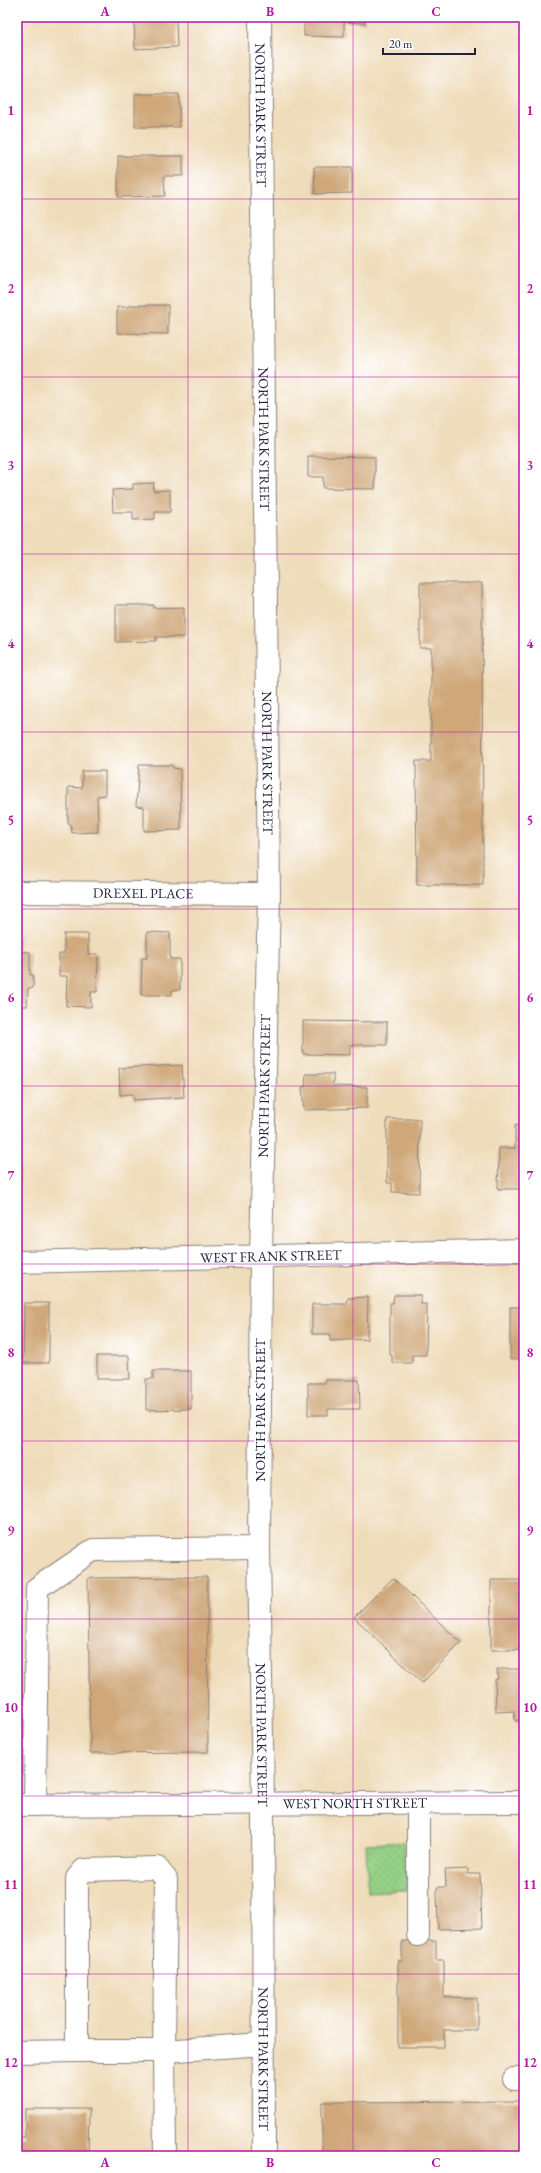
<svg xmlns="http://www.w3.org/2000/svg" width="541" height="2173" font-family="'EB Garamond',serif">
	<style>
		.park { fill: url(#park-dots); stroke: #5b7960 }
		.building { fill: #cfa779 }
		.lines { fill: none; stroke-linecap: round; stroke-linejoin: round }
		.minor-casing { stroke: #887f7a; stroke-width: 24 }
		.major-casing { stroke: #887f7a; stroke-width: 24 }
		.minor { stroke: #fff; stroke-width: 22 }
		.major { stroke: #fff; stroke-width: 22 }
		.grid { fill: none; stroke: #b5179e; stroke-width: 1; stroke-opacity: 0.55 }
		.labels { text-anchor: middle; dominant-baseline: central; stroke-width: 3.5; stroke-linejoin: round; paint-order: stroke }
		.street-label { font-size: 14px; fill: #22223b; stroke: #fff }
		.neatline { fill: none; stroke: #b5179e; stroke-width: 1.5 }
		.grid-label { font-size: 13px; text-anchor: middle; font-weight: bold; fill: #b5179e }
	</style>
	<defs>
		<pattern id="park-dots" width="8" height="8" patternUnits="userSpaceOnUse"><rect width="8" height="8" fill="#94d086"/><path d="M2 2h.1M6 6h.1" fill="none" stroke="#7fb275" stroke-width="1.8" stroke-linecap="round"/></pattern>
	</defs>
	<rect width="100%" height="100%" fill="#fff"/>
	<filter id="ink" filterUnits="userSpaceOnUse"><feTurbulence type="fractalNoise" baseFrequency=".025" numOctaves="2"/><feDisplacementMap in="SourceGraphic" scale="8" xChannelSelector="R" yChannelSelector="G"/><feConvolveMatrix kernelMatrix="1 2 1 2 8 2 1 2 1" color-interpolation-filters="sRGB"/></filter>
	<filter id="wash" filterUnits="userSpaceOnUse"><feTurbulence type="fractalNoise" baseFrequency=".012" numOctaves="4" result="noise"/><feDisplacementMap in="SourceGraphic" scale="16" xChannelSelector="R" yChannelSelector="G"/><feGaussianBlur stdDeviation="0.9" result="paint"/><feColorMatrix in="noise" values="0 0 0 0 0 0 0 0 0 0 0 0 0 0 0 0 0 1.4 0 .05"/><feComposite in="paint" operator="in"/></filter>
	<g filter="url(#wash)">
		<rect width="100%" height="100%" fill="#efdcba"/>
		<path class="park" d="M 404,1842 L 407,1890 L 368,1892 L 366,1844 Z"/>
		<g id="blocks">
			<path class="building" d="M 304,17 L 365,17 L 365,23 L 344,22 L 344,37 L 304,36 Z
				M 176,20 L 177,47 L 135,49 L 134,21 Z
				M 135,94 L 179,94 L 179,127 L 135,127 Z
				M 118,156 L 183,156 L 183,176 L 164,176 L 165,196 L 118,197 Z
				M 314,167 L 352,167 L 352,193 L 315,194 Z
				M 129,305 L 168,305 L 168,334 L 117,333 L 117,307 L 129,307 Z
				M 308,456 L 375,457 L 375,489 L 323,488 L 323,477 L 308,477 Z
				M 154,483 L 153,491 L 170,490 L 170,512 L 155,512 L 155,519 L 133,520 L 133,512 L 113,512 L 112,490 L 133,489 L 133,484 Z
				M 420,583 L 482,583 L 483,885 L 417,885 L 416,761 L 431,761 L 431,648 L 420,648 Z
				M 116,605 L 154,605 L 154,608 L 184,607 L 184,637 L 156,637 L 156,641 L 116,642 Z
				M 139,765 L 172,765 L 173,768 L 180,769 L 181,830 L 144,831 L 144,807 L 136,806 Z
				M 82,771 L 105,771 L 105,795 L 97,796 L 98,832 L 72,833 L 71,824 L 68,824 L 68,787 L 82,788 Z
				M 147,932 L 170,933 L 170,959 L 180,959 L 180,990 L 172,990 L 172,995 L 141,995 L 142,958 L 147,958 Z
				M 64,934 L 88,934 L 88,954 L 98,954 L 97,992 L 91,992 L 91,1007 L 66,1006 L 67,976 L 59,976 L 59,954 L 64,954 Z
				M 17,935 L 19,935 L 18,951 L 30,952 L 30,975 L 33,975 L 33,988 L 28,988 L 27,1006 L 17,1006 Z
				M 303,1021 L 387,1022 L 387,1045 L 350,1045 L 350,1055 L 303,1054 Z
				M 182,1065 L 184,1097 L 134,1100 L 133,1094 L 120,1095 L 119,1068 Z
				M 306,1074 L 333,1074 L 333,1086 L 367,1087 L 367,1108 L 304,1110 L 302,1087 L 305,1087 Z
				M 387,1119 L 420,1119 L 419,1193 L 392,1192 L 392,1183 L 387,1183 Z
				M 515,1125 L 524,1125 L 524,1189 L 498,1189 L 499,1148 L 515,1148 Z
				M 17,1139 L 21,1139 L 19,1197 L 17,1197 Z
				M 394,1295 L 421,1295 L 421,1304 L 427,1304 L 426,1355 L 412,1355 L 412,1363 L 392,1363 L 392,1355 L 390,1355 L 390,1303 L 393,1303 Z
				M 368,1297 L 367,1339 L 330,1341 L 330,1334 L 312,1334 L 312,1304 L 347,1304 L 348,1298 Z
				M 24,1303 L 49,1303 L 49,1363 L 23,1363 Z
				M 510,1307 L 524,1307 L 524,1359 L 510,1359 Z
				M 97,1356 L 129,1356 L 130,1379 L 97,1379 Z
				M 153,1371 L 191,1371 L 191,1409 L 146,1410 L 146,1379 L 153,1379 Z
				M 325,1380 L 359,1380 L 360,1409 L 328,1409 L 328,1415 L 308,1415 L 308,1383 L 325,1383 Z
				M 207,1577 L 208,1752 L 90,1753 L 88,1578 Z
				M 393,1578 L 461,1643 L 422,1683 L 354,1617 Z
				M 491,1580 L 524,1580 L 524,1650 L 491,1650 Z
				M 497,1669 L 524,1669 L 524,1721 L 515,1721 L 514,1711 L 496,1712 L 495,1679 L 498,1679 Z
				M 468,1869 L 468,1874 L 480,1874 L 482,1928 L 438,1929 L 437,1887 L 446,1887 L 445,1870 Z
				M 402,1941 L 436,1941 L 436,1960 L 444,1960 L 444,1997 L 477,1998 L 477,2030 L 444,2030 L 444,2047 L 398,2047 L 398,1961 L 402,1961 Z
				M 524,2101 L 524,2156 L 322,2156 L 322,2102 Z
				M 25,2109 L 89,2109 L 88,2156 L 17,2156 L 17,2137 L 25,2137 Z"/>
		</g>
	</g>
	<g filter="url(#ink)">
		<use href="#blocks" fill-opacity="0" stroke="#887f7a" stroke-width="1"/>
		<g class="lines">
			<g class="minor-casing">
				<g id="minor">
					<path id="s1" d="M 17,892 L 269,894"/>
					<path id="s2" d="M 17,1262 L 524,1250"/>
					<path id="s3" d="M 17,1805 L 524,1802"/>
					<path d="M 35,1805 L 37,1588 L 93,1550 L 259,1548"/>
					<path d="M 418,1935 L 418,1803"/>
					<path d="M 77,2051 L 164,2051 L 165,2156"/>
					<path d="M 17,2052 L 77,2051 L 77,1878 L 84,1870 L 157,1868 L 166,1879 L 164,2051 L 263,2044"/>
					<path d="M 514,2079 L 524,2079"/>
				</g>
			</g>
			<g class="major-casing">
				<g id="major">
					<path id="s4" d="M 260,17 L 269,894 L 261,1256 L 259,1548 L 263,1804 L 264,2156"/>
				</g>
			</g>
			<use href="#minor" class="minor"/>
			<use href="#major" class="major"/>
		</g>
	</g>
	<path class="grid" d="M 188,17 L 188,2156M 353,17 L 353,2156M 17,199 L 524,199M 17,377 L 524,377M 17,554 L 524,554M 17,732 L 524,732M 17,909 L 524,909M 17,1086 L 524,1086M 17,1264 L 524,1264M 17,1441 L 524,1441M 17,1619 L 524,1619M 17,1796 L 524,1796M 17,1974 L 524,1974"/>
	<g class="labels">
		<g class="street-label">
			<text stroke="none"><textPath href="#s4" startOffset="98">NORTH PARK STREET</textPath></text>
			<text stroke="none"><textPath href="#s4" startOffset="422">NORTH PARK STREET</textPath></text>
			<text stroke="none"><textPath href="#s4" startOffset="746">NORTH PARK STREET</textPath></text>
			<text stroke="none"><textPath href="#s1" startOffset="126">DREXEL PLACE</textPath></text>
			<text transform="translate(264 1086) rotate(-89)">NORTH PARK STREET</text>
			<text stroke="none"><textPath href="#s2" startOffset="254">WEST FRANK STREET</textPath></text>
			<text transform="translate(260 1410) rotate(-90)">NORTH PARK STREET</text>
			<text stroke="none"><textPath href="#s4" startOffset="1718">NORTH PARK STREET</textPath></text>
			<text stroke="none"><textPath href="#s3" startOffset="338">WEST NORTH STREET</textPath></text>
			<text stroke="none"><textPath href="#s4" startOffset="2042">NORTH PARK STREET</textPath></text>
		</g>
	</g>
	<rect width="541" height="2173" fill="none" stroke="#fff" stroke-width="44"/>
	<path d="M383 48v6h92v-6" fill="none" stroke="#22223b" stroke-width="2"/>
	<text x="389" y="48" font-size="12" fill="#22223b" stroke="#ffffff" stroke-width="3" paint-order="stroke">20 m</text>
	<rect x="22" y="22" width="497" height="2129" class="neatline"/>
	<g class="grid-label">
		<text x="105" y="16">A</text>
		<text x="270" y="16">B</text>
		<text x="436" y="16">C</text>
		<text x="11" y="115">1</text>
		<text x="530" y="115">1</text>
		<text x="11" y="293">2</text>
		<text x="530" y="293">2</text>
		<text x="11" y="470">3</text>
		<text x="530" y="470">3</text>
		<text x="11" y="648">4</text>
		<text x="530" y="648">4</text>
		<text x="11" y="825">5</text>
		<text x="530" y="825">5</text>
		<text x="11" y="1002">6</text>
		<text x="530" y="1002">6</text>
		<text x="11" y="1180">7</text>
		<text x="530" y="1180">7</text>
		<text x="11" y="1357">8</text>
		<text x="530" y="1357">8</text>
		<text x="11" y="1535">9</text>
		<text x="530" y="1535">9</text>
		<text x="11" y="1712">10</text>
		<text x="530" y="1712">10</text>
		<text x="11" y="1889">11</text>
		<text x="530" y="1889">11</text>
		<text x="11" y="2067">12</text>
		<text x="530" y="2067">12</text>
		<text x="105" y="2167">A</text>
		<text x="270" y="2167">B</text>
		<text x="436" y="2167">C</text>
	</g>
</svg>
